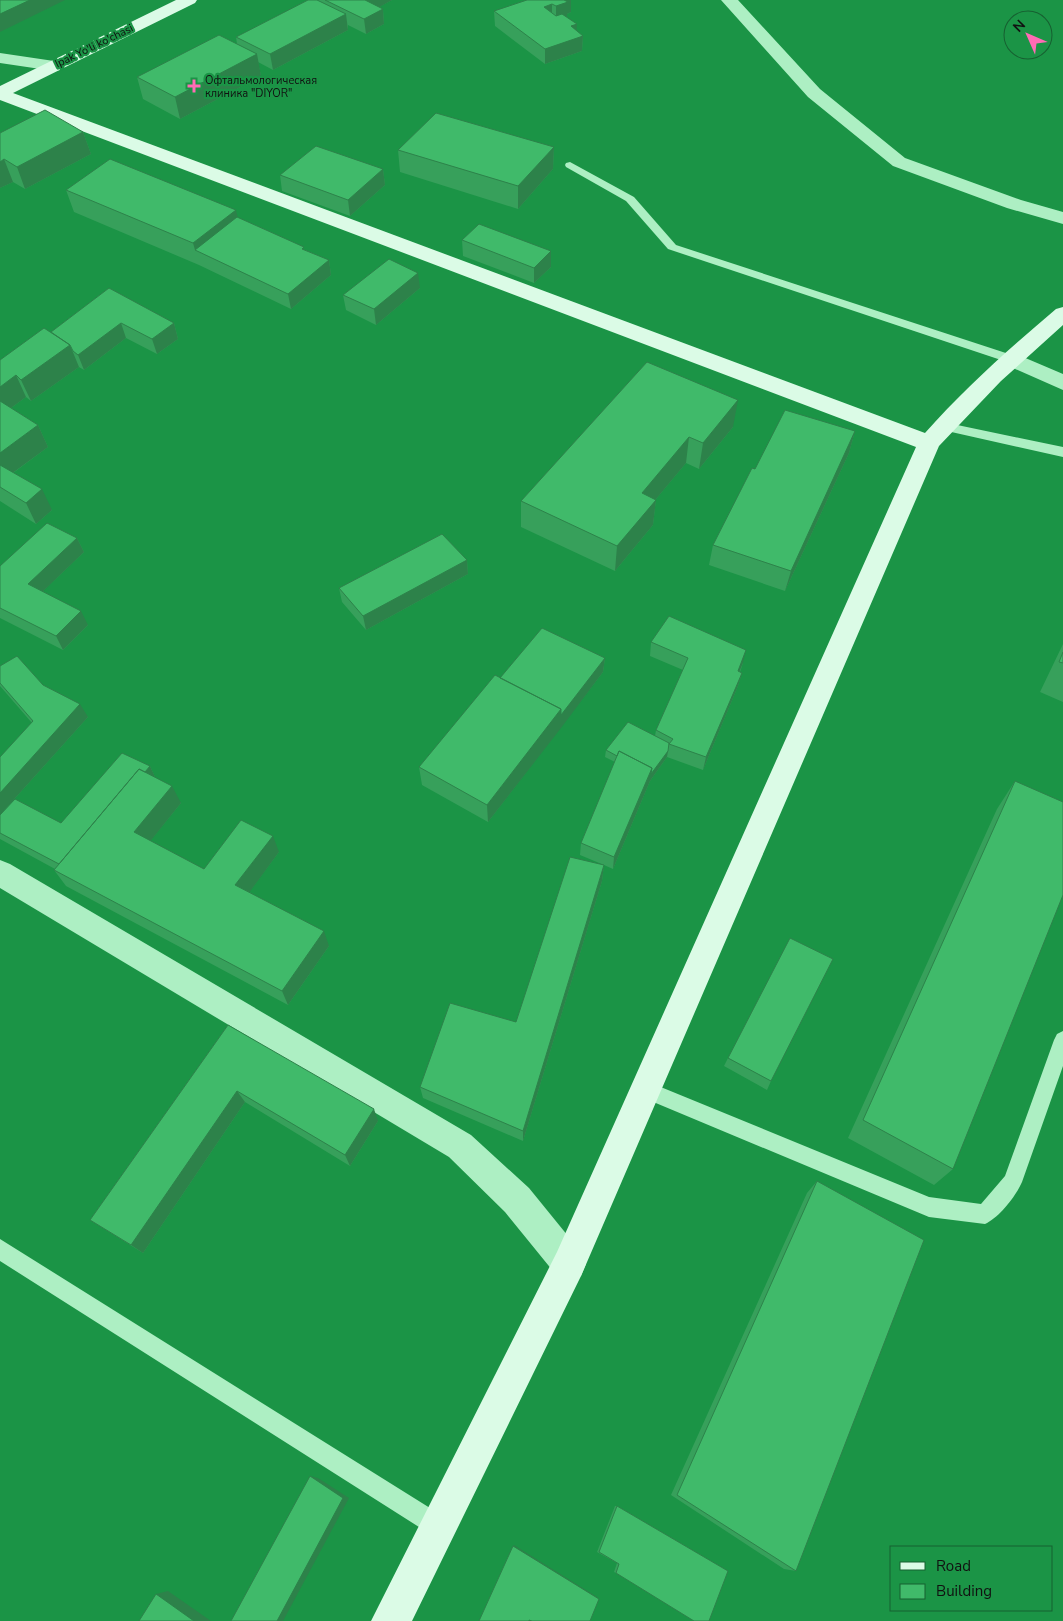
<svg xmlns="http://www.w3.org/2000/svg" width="1063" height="1621" font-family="'Nunito Sans',sans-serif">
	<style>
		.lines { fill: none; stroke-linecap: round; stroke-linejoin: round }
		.lane { fill: #adefc3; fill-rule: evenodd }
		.street { fill: #adefc3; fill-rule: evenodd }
		.secondary { fill: #dbfbe6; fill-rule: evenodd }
		.wall { fill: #37a05b }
		.shaded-wall { fill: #2d824a }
		.building { fill: #40ba6a; stroke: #2d824a }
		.poi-dot { fill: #ff6bb5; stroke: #1b9446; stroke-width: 2 }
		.labels { text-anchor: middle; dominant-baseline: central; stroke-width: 4.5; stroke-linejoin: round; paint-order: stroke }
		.far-street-label { font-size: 11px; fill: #111; stroke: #1b9446 }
		.far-poi-label { font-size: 11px; fill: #111; stroke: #1b9446; text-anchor: start }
	</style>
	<rect width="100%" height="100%" fill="#1b9446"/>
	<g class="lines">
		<path class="lane" d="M 570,162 L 634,197 L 676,245 L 1015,356 L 1017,359 L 1015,362 L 1007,362 L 668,249 L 626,201 L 566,167 L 565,165 L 566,163 Z
			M 943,422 L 1063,447 L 1063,457 L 938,429 L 936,426 L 938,423 Z
			M 1063,1031 L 1063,1066 L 1022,1182 C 1016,1196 999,1218 985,1224 L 929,1217 L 639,1096 L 637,1090 L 639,1084 L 646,1081 L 929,1197 L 981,1204 L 1005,1176 L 1054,1040 L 1057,1034 Z
			M 0,1239 L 446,1518 L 449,1526 L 446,1534 L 438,1537 L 430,1534 L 0,1261 Z"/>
		<path class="street" d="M 721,0 L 738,0 L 820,89 L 905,158 L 1021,200 L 1063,212 L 1063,224 L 1007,208 L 893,166 L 808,97 Z
			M 0,53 L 54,61 L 60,62 L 62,66 L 60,70 L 54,71 L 0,63 Z
			M 1011,352 L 1063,374 L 1063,390 L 1004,364 L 1000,359 L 1004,354 Z
			M 0,860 L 10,864 L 471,1135 L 529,1188 L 581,1252 L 586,1264 L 581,1276 L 569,1281 L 557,1276 L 505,1212 L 449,1157 L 0,888 Z"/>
		<path class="secondary" d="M 176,0 L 197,0 L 195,3 L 13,93 L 925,433 C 965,388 1010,348 1056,309 L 1063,307 L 1063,325 L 1001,381 L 939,446 L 581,1276 L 412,1621 L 371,1621 L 557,1252 L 916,447 L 0,100 L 0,86 Z"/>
	</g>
	<path class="wall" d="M 308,0 L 392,0 L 379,7 L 383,9 L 384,24 L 366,34 L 348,25 L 348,30 L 273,70 L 258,62 L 261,76 L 180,119 L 143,99 L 137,77 L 237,44 L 236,37 Z
		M 571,0 L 571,12 L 567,14 L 567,17 L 576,31 L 583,36 L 582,51 L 545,64 L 495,26 L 494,11 Z
		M 83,132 L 91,154 L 25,189 L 13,182 L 0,188 L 0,133 Z
		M 554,147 L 553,169 L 518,209 L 400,172 L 398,150 Z
		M 383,169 L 385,185 L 350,216 L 282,191 L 280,175 Z
		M 66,190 L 237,217 L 305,250 L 329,260 L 331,275 L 291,309 L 199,265 L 74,212 Z
		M 462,240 L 551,251 L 551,267 L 534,283 L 463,256 Z
		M 109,288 L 174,323 L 178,339 L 157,354 L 126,338 L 84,370 L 79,367 L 31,401 L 26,397 L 11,408 L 38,425 L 48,447 L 13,473 L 52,510 L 36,524 L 0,501 L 0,360 L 51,332 Z
		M 420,288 L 376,325 L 346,310 L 343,295 Z
		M 647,362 L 733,427 L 699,469 L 686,463 L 656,499 L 653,525 L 615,571 L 521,527 L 521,501 Z
		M 855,431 L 849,453 L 785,591 L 709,565 L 713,545 L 755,469 Z
		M 77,538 L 84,552 L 42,592 L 88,625 L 63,650 L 0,618 L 0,566 Z
		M 467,560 L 468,574 L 366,630 L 342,602 L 339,588 Z
		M 651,642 L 743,663 L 740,672 L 742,673 L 738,686 L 703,770 L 667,757 L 650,781 L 613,869 L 604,865 L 602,881 L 523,1141 L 423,1098 L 420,1087 L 516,1022 L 604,865 L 580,855 L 581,843 L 615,762 L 605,757 L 606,750 L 655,736 L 656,730 L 683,670 L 650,656 Z
		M 1063,644 L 1063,702 L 1040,692 Z
		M 605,658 L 603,672 L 488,822 L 422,785 L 419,767 L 500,678 Z
		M 0,666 L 43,685 L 88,717 L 0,815 L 32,723 L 0,686 Z
		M 150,766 L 155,777 L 181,803 L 150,841 L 204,869 L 279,852 L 249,892 L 329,946 L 288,1005 L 66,886 L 54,870 L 55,869 L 0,839 L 0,815 L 61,823 Z
		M 1015,781 L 953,1169 L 934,1185 L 848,1138 L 997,809 Z
		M 228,1025 L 378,1121 L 350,1166 L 245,1102 L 143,1253 L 90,1220 Z
		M 728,1058 L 771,1081 L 767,1090 L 724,1066 Z
		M 817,1181 L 796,1571 L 784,1569 L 671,1495 L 807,1193 Z
		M 615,1506 L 617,1506 L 728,1571 L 616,1573 L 614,1572 L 617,1563 L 597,1552 Z"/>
	<path class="shaded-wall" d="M 30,0 L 65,0 L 0,32 L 0,14 Z
		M 365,0 L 392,0 L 367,14 Z
		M 564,0 L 571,0 L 571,12 L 567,14 L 567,17 L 556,22 L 556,6 Z
		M 552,4 L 552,19 L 544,7 Z
		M 383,9 L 384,24 L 366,34 L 364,19 Z
		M 346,14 L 348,30 L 273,70 L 270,54 Z
		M 577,24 L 576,38 L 583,36 L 582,51 L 545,64 L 545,49 L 571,26 Z
		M 257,54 L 261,76 L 180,119 L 175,97 Z
		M 83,132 L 91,154 L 25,189 L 17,167 Z
		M 554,147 L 553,169 L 518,209 L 518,186 Z
		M 4,159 L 13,182 L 0,188 L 0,162 Z
		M 383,169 L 385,185 L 350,216 L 348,200 Z
		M 236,210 L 241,232 L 195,250 L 193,243 Z
		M 551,251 L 551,267 L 534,283 L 534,268 Z
		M 329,260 L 331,275 L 291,309 L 288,294 Z
		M 418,273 L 420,288 L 376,325 L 374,309 Z
		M 121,323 L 126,338 L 84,370 L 78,355 Z
		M 174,323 L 178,339 L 157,354 L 152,339 Z
		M 70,345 L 79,367 L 31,401 L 21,380 Z
		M 16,375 L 26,397 L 0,416 L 0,387 Z
		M 738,400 L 733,427 L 699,469 L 703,443 Z
		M 38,425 L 48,447 L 3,480 L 0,474 L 0,453 Z
		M 855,431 L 849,453 L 785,591 L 791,571 Z
		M 689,437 L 686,463 L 647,510 L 656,500 L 653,525 L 615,571 L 617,546 L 642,493 Z
		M 42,489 L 52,510 L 36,524 L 26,503 Z
		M 77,538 L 84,552 L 35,599 L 28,584 Z
		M 467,560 L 468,574 L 366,630 L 363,616 Z
		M 81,611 L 88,625 L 63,650 L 56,636 Z
		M 746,650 L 743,663 L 734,684 L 738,671 Z
		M 605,658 L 603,672 L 561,728 L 561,715 Z
		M 742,673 L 738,686 L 703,770 L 706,757 Z
		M 80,704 L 88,717 L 0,815 L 0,793 Z
		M 561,709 L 561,728 L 488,822 L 487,805 Z
		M 668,751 L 667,757 L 650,781 L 613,869 L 614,857 L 652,768 Z
		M 150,766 L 156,779 L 64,867 Z
		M 172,786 L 181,803 L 144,849 L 134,832 Z
		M 273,836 L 279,852 L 243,901 L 235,885 Z
		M 604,865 L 602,881 L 523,1141 L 523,1131 Z
		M 324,931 L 329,946 L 288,1005 L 282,991 Z
		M 237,1091 L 245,1102 L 143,1253 L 131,1245 Z
		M 374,1109 L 378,1121 L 350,1166 L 345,1155 Z
		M 310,1476 L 318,1478 L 349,1498 L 283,1621 L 277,1621 Z
		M 514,1545 L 597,1597 L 599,1599 L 513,1546 Z
		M 168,1591 L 211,1621 L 194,1621 L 156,1594 Z"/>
	<path class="building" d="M 0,0 L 30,0 L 0,14 Z
		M 308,0 L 317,0 L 346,14 L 270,54 L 236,37 Z
		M 325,0 L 365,0 L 383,9 L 364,19 Z
		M 527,0 L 564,0 L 568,2 L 556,6 L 552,4 L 544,7 L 556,16 L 562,14 L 577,24 L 571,26 L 583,36 L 545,49 L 494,11 Z
		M 219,35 L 257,54 L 175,97 L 137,77 Z
		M 45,110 L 83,132 L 17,167 L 4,159 L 0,162 L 0,133 Z
		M 436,113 L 554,147 L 518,186 L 398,150 Z
		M 316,146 L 383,169 L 348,200 L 280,175 Z
		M 110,159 L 236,210 L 193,243 L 66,190 Z
		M 237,217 L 304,247 L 302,249 L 329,260 L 288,294 L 195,250 Z
		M 479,224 L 551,251 L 534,268 L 462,240 Z
		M 389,259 L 418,273 L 374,309 L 343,295 Z
		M 109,288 L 174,323 L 152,339 L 121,323 L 78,355 L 73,351 L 70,345 L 51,332 Z
		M 44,328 L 70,345 L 21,380 L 16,375 L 0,387 L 0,360 Z
		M 647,362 L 738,400 L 703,443 L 689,437 L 642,493 L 656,500 L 617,546 L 521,501 Z
		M 0,401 L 38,425 L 0,453 Z
		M 785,410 L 855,431 L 791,571 L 713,545 L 752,468 L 755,469 Z
		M 0,465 L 42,489 L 26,503 L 0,487 Z
		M 47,523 L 77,538 L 28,584 L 81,611 L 56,636 L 0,608 L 0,566 Z
		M 442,534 L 467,560 L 363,616 L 339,588 Z
		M 669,616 L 746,650 L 738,671 L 742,673 L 706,757 L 669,744 L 673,739 L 656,730 L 688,658 L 651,642 Z
		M 542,628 L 605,658 L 561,715 L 561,709 L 500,678 Z
		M 1063,652 L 1063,663 L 1059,662 Z
		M 17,656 L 43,685 L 80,704 L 0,793 L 0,757 L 33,721 L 0,683 L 0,666 Z
		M 495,675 L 561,709 L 487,805 L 419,767 Z
		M 628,722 L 669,743 L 668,751 L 651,774 L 652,768 L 619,751 L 617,756 L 606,750 Z
		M 619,751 L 652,768 L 614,857 L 581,843 Z
		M 122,753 L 150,766 L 145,772 L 139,769 L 59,864 L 0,833 L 0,815 L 15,799 L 61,823 Z
		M 139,769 L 172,786 L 134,832 L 204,869 L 241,820 L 273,836 L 235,885 L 324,931 L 282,991 L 54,870 Z
		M 1015,781 L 1063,802 L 1063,895 L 953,1169 L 863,1120 Z
		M 570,857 L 604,865 L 523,1131 L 420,1087 L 450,1003 L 516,1022 Z
		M 790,938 L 833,959 L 771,1081 L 728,1058 Z
		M 228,1025 L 374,1109 L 345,1155 L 237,1091 L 131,1245 L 90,1220 Z
		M 817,1181 L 924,1240 L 796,1571 L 677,1495 Z
		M 310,1476 L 343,1498 L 277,1621 L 231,1621 Z
		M 617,1506 L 728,1571 L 709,1621 L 694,1621 L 616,1573 L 619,1564 L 599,1552 Z
		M 513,1546 L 599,1599 L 590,1621 L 532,1621 L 529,1620 L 529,1621 L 479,1621 Z
		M 156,1594 L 194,1621 L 139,1621 Z"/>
	<path class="poi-dot" d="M191.5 78.5h5v5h5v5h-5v5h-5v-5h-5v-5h5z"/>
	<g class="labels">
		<g class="far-street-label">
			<text transform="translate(94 46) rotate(-26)">Ipak Yo'li ko'chasi</text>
		</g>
		<g class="far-poi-label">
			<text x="205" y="80">Офтальмологическая<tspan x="205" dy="13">клиника "DIYOR"</tspan></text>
		</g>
	</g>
	<rect x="890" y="1546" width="162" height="65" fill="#1b9446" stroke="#176031"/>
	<rect x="900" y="1562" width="25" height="8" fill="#dbfbe6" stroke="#176031"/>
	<text x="936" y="1571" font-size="15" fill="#111111">Road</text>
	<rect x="900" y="1584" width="25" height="15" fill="#40ba6a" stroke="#176031"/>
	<text x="936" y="1596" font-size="15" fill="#111111">Building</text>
	<g transform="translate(1028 35) rotate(315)"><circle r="24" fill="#1b9446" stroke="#176031"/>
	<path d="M0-4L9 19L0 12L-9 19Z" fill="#ff6bb5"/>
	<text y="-8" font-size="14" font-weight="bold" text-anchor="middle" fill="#111111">N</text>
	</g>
</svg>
